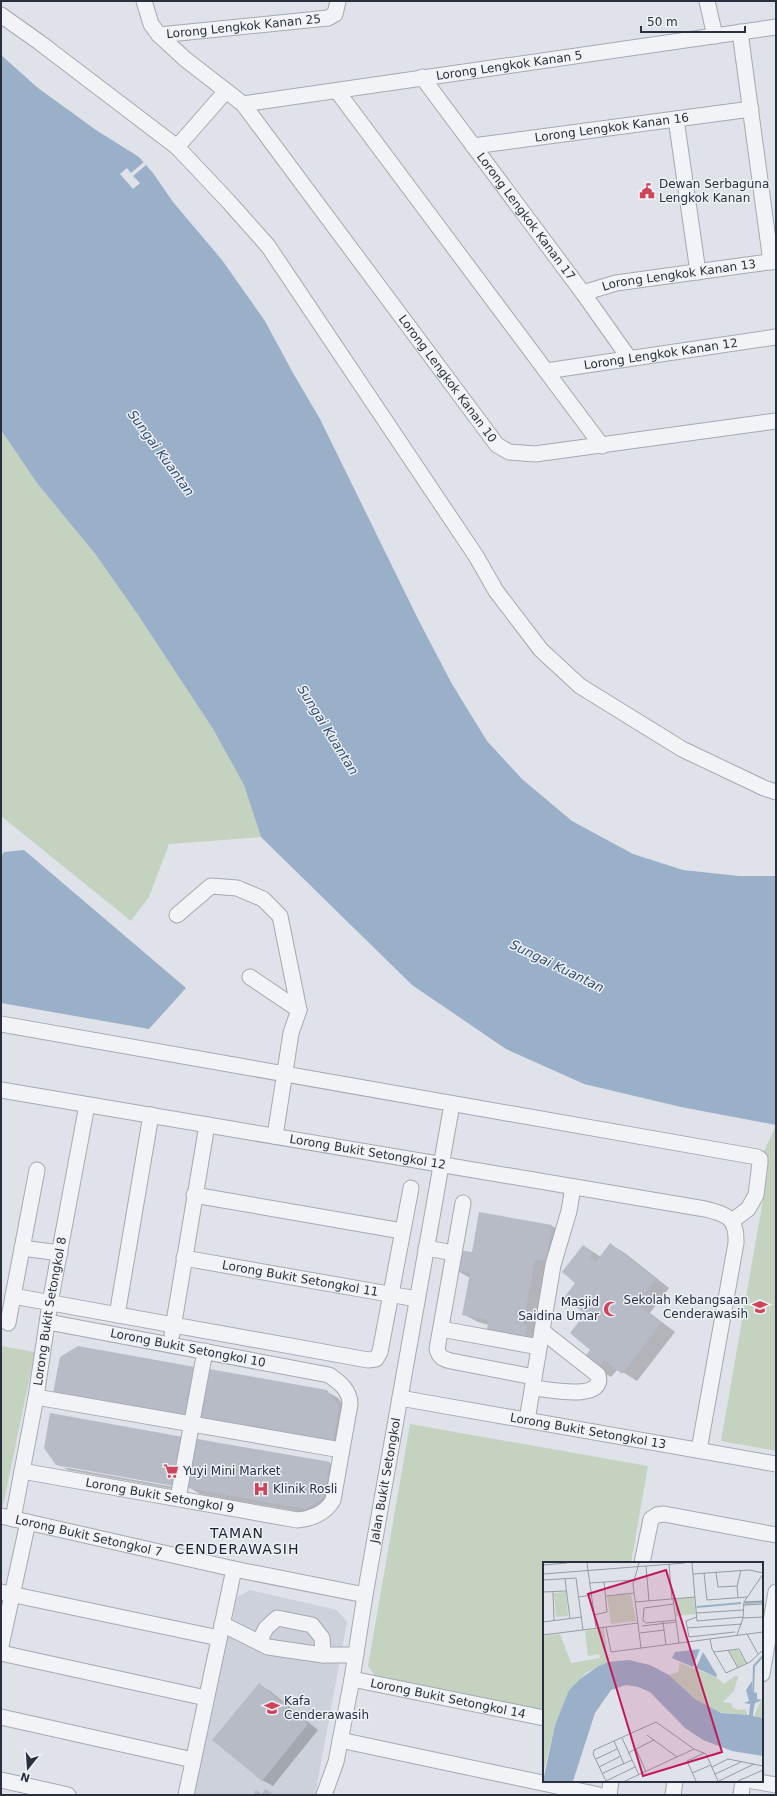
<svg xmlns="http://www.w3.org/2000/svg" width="777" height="1796" font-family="'DejaVu Sans',sans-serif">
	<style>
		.built { fill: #cdd1da }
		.green { fill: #c4d2c0 }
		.water { fill: #9ab0c8 }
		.pier { fill: #dfe2e8 }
		.shadow { fill: #0003; fill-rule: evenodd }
		.building { fill: #b6bbc5 }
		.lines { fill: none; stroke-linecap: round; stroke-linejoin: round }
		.minor-casing { stroke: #a4a9b2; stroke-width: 17 }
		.minor { stroke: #f1f3f6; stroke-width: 15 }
		.labels { text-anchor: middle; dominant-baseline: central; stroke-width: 3; stroke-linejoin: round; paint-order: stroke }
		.street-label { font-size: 12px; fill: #28303f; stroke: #eef1f6 }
		.poi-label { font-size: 12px; fill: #28303f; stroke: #eef1f6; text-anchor: start }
		.water-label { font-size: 13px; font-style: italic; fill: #334f72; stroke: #eef1f6 }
		.quarter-label { font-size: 14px; letter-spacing: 1px; fill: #1a212f; stroke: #eef1f6 }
		.inset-river { fill: none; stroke: #9ab0c8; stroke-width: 2 }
		.inset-road { fill: none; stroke: #969ba4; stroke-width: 1 }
		.view { fill: #c2185b; fill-opacity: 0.15; stroke: #c2185b; stroke-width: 2 }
		.inset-edge { fill: none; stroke: #28303f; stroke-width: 2 }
	</style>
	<rect width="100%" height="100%" fill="#dfe2e8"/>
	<path class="built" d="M 250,1590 L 337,1610 L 347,1622 L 315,1795 L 193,1795 L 237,1597 Z"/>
	<path class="green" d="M 1,430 L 37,483 L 96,555 L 138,615 L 213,729 L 244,785 L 261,837 L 169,844 L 149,897 L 131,921 L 1,816 Z
		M 776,1126 L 776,1451 L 721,1441 L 768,1171 L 763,1153 Z
		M 1,1346 L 35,1352 L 1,1515 Z
		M 410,1424 L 648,1466 L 631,1563 L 544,1563 L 544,1713 L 379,1681 L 368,1666 Z"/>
	<path class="water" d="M 1,55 L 38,88 L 96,130 L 139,157 L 153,173 L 173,202 L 222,260 L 265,321 L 293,373 L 320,419 L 419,621 L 452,684 L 487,741 L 522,779 L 572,821 L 633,854 L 683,870 L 739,876 L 776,876 L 776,1125 L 681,1107 L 584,1084 L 506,1049 L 412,985 L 261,837 L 244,785 L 213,729 L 138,615 L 96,555 L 37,483 L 1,430 Z
		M 24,850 L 186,988 L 149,1029 L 1,1003 L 1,856 L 4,852 Z"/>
	<path class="pier" d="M 144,162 L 146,165 L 133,176 L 140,183 L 133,189 L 120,174 L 127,168 L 131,173 Z"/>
	<path class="shadow" d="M 552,1226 L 566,1234 L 538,1348 L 489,1325 L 478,1322 L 463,1314 L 470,1278 L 456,1270 L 473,1253 Z
		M 611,1245 L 625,1253 L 669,1288 L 650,1313 L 675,1332 L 637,1381 L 618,1369 L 611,1377 L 597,1369 L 592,1349 L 586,1314 L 577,1283 L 584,1246 L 601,1257 Z
		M 326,1391 L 338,1398 L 350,1414 L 343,1448 L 201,1417 Z
		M 51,1414 L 183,1438 L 193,1444 L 185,1491 L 68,1470 L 57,1464 L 45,1448 ZM 62,1465 L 179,1486 L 179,1488 L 62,1467 Z
		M 330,1463 L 340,1469 L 334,1504 L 316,1515 L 200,1494 L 189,1487 Z
		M 259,1685 L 270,1691 L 318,1730 L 273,1786 L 262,1780 Z"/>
	<path class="building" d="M 479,1212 L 552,1225 L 546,1261 L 535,1259 L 523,1325 L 527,1325 L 524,1340 L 486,1333 L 489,1320 L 462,1315 L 470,1273 L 455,1270 L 458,1250 L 472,1252 Z
		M 610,1243 L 656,1279 L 636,1304 L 662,1323 L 622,1374 L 604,1360 L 596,1370 L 583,1359 L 590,1350 L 570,1333 L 585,1314 L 564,1298 L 575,1283 L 562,1272 L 583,1245 L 593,1253 L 590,1257 L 596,1262 Z
		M 78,1346 L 195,1367 L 186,1417 L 53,1393 L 60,1357 Z
		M 209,1369 L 327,1390 L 339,1407 L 333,1442 L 200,1418 Z
		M 50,1413 L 183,1437 L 174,1486 L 56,1465 L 44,1448 Z
		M 197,1439 L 330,1462 L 324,1498 L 305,1509 L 188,1488 Z
		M 259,1683 L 308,1724 L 262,1781 L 212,1740 Z
		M 265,1789 L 275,1795 L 253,1795 L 256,1790 L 262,1794 Z"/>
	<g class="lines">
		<g class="minor-casing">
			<g id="minor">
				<path id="s1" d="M 144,1 L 151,24 L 159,35 L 185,59 L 243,104 L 497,445 L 509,452 L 535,454 L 776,421"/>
				<path d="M 707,1 L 715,36"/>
				<path d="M 1,15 L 39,42 L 177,147 L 228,201 L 268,246 L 476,556 L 496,591 L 541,650 L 580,686 L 682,749 L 764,788 L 776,792"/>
				<path d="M 740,32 L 771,262"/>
				<path id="s2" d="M 159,35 L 328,18 L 335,14 L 338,1"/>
				<path id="s3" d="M 422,77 L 583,293 L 629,358"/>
				<path d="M 337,91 L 602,446"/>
				<path id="s4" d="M 243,104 L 776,27"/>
				<path d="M 676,119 L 698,272"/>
				<path id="s5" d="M 473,146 L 751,109"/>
				<path d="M 177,147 L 226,91"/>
				<path id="s6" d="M 583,293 L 616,283 L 776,261"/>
				<path id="s7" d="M 546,371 L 776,337"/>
				<path d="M 177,915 L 211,886 L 237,888 L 263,899 L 280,916 L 299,1010 L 291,1033 L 275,1136"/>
				<path d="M 250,977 L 299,1010"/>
				<path d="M 1,1024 L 757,1157 L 760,1159 L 760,1163 L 756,1195 L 748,1209 L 732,1221"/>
				<path id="s8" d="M 1,1090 L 705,1209 C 727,1214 737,1218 736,1243 L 699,1450"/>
				<path d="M 37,1170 L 13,1296 L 368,1360 L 376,1359 L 380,1352 L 411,1188"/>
				<path d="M 194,1195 L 402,1231"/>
				<path d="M 463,1203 L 437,1349 C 439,1357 443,1359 451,1361 L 534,1377"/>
				<path d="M 22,1248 L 60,1253"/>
				<path d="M 426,1248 L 454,1253"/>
				<path id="s9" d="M 184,1258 L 417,1299"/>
				<path d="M 117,1315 L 151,1115"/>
				<path d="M 8,1323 L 13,1296"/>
				<path d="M 441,1329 L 539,1347"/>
				<path d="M 172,1334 L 207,1125"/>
				<path d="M 533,1388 C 547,1389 606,1402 598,1375 L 542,1331"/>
				<path d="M 36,1397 L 341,1450"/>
				<path id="s10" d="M 400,1398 L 776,1464"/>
				<path d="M 527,1420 L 553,1265 L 569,1211 L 573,1187"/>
				<path id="s11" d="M 22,1471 L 297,1520 C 311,1519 326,1513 333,1500 L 350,1404 C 350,1390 339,1382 329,1375 L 48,1322"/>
				<path d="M 178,1498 L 205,1351"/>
				<path id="s12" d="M 1,1516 L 234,1569 L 365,1595"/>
				<path id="s13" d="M 13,1519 L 36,1397 L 50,1303 L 87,1105"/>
				<path d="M 642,1563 L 651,1519 L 657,1515 L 664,1514 L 776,1535"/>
				<path d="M 1,1592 L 219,1638"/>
				<path d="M 222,1624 L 268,1647 L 323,1655 L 356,1655"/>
				<path d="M 259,1642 L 266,1628 L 277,1618 L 312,1625 L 322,1638 L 323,1655"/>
				<path d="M 1,1646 L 28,1522"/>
				<path d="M 1,1653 L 206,1698"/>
				<path d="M 762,1674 L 776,1592"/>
				<path id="s14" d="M 352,1679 L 544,1718"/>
				<path d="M 1,1717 L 193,1760"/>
				<path d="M 340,1740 L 599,1795"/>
				<path d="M 1,1780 L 68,1795"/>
				<path d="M 753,1781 L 776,1785"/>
				<path d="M 186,1795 L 234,1569"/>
				<path id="s15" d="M 324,1795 L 336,1762 L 352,1679 L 365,1595 L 452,1104"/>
				<path d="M 609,1795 L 611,1781"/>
				<path d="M 673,1795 L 675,1781"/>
				<path d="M 741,1795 L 743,1781"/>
			</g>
		</g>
		<use href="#minor" class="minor"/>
	</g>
	<defs>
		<g id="civic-bare" transform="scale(1.2)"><path d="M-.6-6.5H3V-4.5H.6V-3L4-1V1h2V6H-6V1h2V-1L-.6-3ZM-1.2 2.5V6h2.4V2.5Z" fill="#cc4559" stroke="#eef1f6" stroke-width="2.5" paint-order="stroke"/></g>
		<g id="school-bare" transform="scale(1.2)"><path d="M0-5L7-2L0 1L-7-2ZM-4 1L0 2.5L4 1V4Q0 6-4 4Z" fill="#cc4559" stroke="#eef1f6" stroke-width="2.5" paint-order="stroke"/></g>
		<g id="mosque-bare" transform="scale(1.2)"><path d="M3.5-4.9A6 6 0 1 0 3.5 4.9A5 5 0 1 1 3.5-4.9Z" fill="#cc4559" stroke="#eef1f6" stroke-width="2.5" paint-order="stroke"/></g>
		<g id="supermarket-bare" transform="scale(1.2)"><path d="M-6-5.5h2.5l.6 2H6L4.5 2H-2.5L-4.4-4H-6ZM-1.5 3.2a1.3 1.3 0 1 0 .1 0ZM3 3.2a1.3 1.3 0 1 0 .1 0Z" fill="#cc4559" stroke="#eef1f6" stroke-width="2.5" paint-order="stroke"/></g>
		<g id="hospital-bare" transform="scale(1.2)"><path d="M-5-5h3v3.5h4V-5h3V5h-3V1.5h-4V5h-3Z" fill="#cc4559" stroke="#eef1f6" stroke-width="2.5" paint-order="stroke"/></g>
	</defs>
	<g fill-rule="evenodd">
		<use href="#civic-bare" x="647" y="191"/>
		<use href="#school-bare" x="760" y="1307"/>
		<use href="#mosque-bare" x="611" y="1309"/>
		<use href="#supermarket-bare" x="171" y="1471"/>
		<use href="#hospital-bare" x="261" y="1489"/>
		<use href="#school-bare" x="272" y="1708"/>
	</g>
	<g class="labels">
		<g class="street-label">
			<text stroke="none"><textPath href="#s2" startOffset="85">Lorong Lengkok Kanan 25</textPath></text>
			<text stroke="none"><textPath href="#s4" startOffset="269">Lorong Lengkok Kanan 5</textPath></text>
			<text stroke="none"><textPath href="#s5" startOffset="140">Lorong Lengkok Kanan 16</textPath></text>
			<text stroke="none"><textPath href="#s3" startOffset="174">Lorong Lengkok Kanan 17</textPath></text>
			<text stroke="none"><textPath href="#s6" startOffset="98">Lorong Lengkok Kanan 13</textPath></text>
			<text stroke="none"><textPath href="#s7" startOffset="116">Lorong Lengkok Kanan 12</textPath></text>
			<text stroke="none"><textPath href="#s1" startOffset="489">Lorong Lengkok Kanan 10</textPath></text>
			<text stroke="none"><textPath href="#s8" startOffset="372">Lorong Bukit Setongkol 12</textPath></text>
			<text stroke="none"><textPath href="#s9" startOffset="118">Lorong Bukit Setongkol 11</textPath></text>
			<text stroke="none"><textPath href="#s13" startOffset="211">Lorong Bukit Setongkol 8</textPath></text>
			<text transform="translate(188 1348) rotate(11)">Lorong Bukit Setongkol 10</text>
			<text stroke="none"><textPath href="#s10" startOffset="191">Lorong Bukit Setongkol 13</textPath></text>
			<text stroke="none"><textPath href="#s15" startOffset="321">Jalan Bukit Setongkol</textPath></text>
			<text stroke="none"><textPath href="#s11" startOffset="140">Lorong Bukit Setongkol 9</textPath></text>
			<text stroke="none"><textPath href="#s12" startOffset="90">Lorong Bukit Setongkol 7</textPath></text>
			<text stroke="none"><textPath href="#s14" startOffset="98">Lorong Bukit Setongkol 14</textPath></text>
		</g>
		<g class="poi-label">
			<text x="659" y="184">Dewan Serbaguna<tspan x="659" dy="14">Lengkok Kanan</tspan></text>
			<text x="748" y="1300" text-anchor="end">Sekolah Kebangsaan<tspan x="748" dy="14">Cenderawasih</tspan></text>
			<text x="599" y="1302" text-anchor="end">Masjid<tspan x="599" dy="14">Saidina Umar</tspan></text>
			<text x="183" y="1471">Yuyi Mini Market</text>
			<text x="273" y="1489">Klinik Rosli</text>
			<text x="284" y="1701">Kafa<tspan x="284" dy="14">Cenderawasih</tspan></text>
		</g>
		<g class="water-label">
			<text transform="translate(161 453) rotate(54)">Sungai Kuantan</text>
			<text transform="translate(328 730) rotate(58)">Sungai Kuantan</text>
			<text transform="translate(557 966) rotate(26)">Sungai Kuantan</text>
		</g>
		<g class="quarter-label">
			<text x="237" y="1533">TAMAN<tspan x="237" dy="16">CENDERAWASIH</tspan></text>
		</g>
	</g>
	<g transform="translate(543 1562)">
		<rect width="220" height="220" fill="#dfe2e8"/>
		<path d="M 23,30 L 25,54 L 13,55 L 11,31 ZM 88,32 L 93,59 L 68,62 L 64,34 ZM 151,35 L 153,52 L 133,54 L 132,37 ZM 61,66 L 65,100 L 44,110 L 26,128 L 12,163 L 0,213 L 0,74 L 17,72 L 28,101 L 57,96 L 56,92 L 45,94 L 42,69 ZM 186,88 L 195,88 L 203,101 L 195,105 ZM 137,101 L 173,115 L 181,122 L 193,113 L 195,115 L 191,129 L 180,140 L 188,141 L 190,146 L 195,148 L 203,147 L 204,153 L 172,150 L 152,137 L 126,113 L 135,110 ZM 217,140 L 220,140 L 220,156 L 211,154 Z" fill="#c4d2c0"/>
		<path d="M 157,87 L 150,105 L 129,96 L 132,90 ZM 160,90 L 174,113 L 173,115 L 153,106 ZM 86,98 L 107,103 L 126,113 L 152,137 L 178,151 L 206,153 L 207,142 L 201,141 L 206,139 L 203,128 L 209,119 L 209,132 L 214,130 L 214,137 L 220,138 L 212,141 L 210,151 L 210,154 L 220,156 L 220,194 L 189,189 L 160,178 L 142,166 L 107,130 L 95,125 L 83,123 L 68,128 L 52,151 L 30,219 L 0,219 L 12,163 L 26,128 L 37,117 L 54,105 L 65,100 Z" fill="#9ab0c8"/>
		<path class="inset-river" d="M 202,41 L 220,40M 154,45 L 198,41M 210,132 L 211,104 L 220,94"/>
		<path class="inset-road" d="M 44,1 L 53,66M 96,1 L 90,22 L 98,86M 149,1 L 154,59 L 200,55M 126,2 L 129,37M 0,3 L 24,1M 103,4 L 106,39M 173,10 L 175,25 L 194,24M 161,11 L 164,38 L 204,35M 0,12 L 142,1M 150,12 L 206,8 L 220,11M 22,17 L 27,57M 0,18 L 33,16 L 40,68M 47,21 L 90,18M 0,30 L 23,29M 10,30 L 11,59M 63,34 L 91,31M 36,35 L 48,33M 195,36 L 194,24 L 198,8M 130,37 L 136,81M 92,40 L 152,35M 201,40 L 220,39M 131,42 L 101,46 L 100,59 L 103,61 L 133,58M 200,43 L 220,42M 154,51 L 200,48M 51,53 L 64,50 L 61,20M 154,55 L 143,59 L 146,75 L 192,70M 200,56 L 220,55M 0,60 L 39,55M 120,60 L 123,83M 99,64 L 133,60M 63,65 L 68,90 L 220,70M 144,66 L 199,62M 97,71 L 121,68M 204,72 L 215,92M 0,73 L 95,61M 194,73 L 200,56 L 201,40 L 220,12M 167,77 L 169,87 L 183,111 L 207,100 L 220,88M 185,88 L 195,106M 171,90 L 196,87 L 204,102M 104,173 L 134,195M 79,176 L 96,213M 71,179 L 81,202M 93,187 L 103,210M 85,191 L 111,178M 53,197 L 74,187M 56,205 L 78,194M 169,205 L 185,197 L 220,204M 60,211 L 89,198M 149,211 L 168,203M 172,212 L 198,200M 63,219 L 50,192 L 51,188 L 113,160 L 151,187 L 163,192 L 175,219M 63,219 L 92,205M 82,219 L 151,187M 153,219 L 144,199 L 161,191M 176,219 L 211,202M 195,219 L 220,208"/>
		<path class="view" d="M 123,8 L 179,190 L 100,214 L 45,32 Z"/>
		<rect width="220" height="220" class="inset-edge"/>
	</g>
	<rect width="777" height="1796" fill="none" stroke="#28303f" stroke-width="4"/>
	<g transform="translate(28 1768) rotate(197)" stroke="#eef1f6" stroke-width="3" paint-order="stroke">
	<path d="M0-3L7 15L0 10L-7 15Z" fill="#28303f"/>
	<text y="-6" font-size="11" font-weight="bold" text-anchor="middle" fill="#28303f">N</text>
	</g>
	<path d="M641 26v6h104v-6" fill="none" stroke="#28303f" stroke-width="2"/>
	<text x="647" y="26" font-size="12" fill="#28303f" stroke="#eef1f6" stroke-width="3" paint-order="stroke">50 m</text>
</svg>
